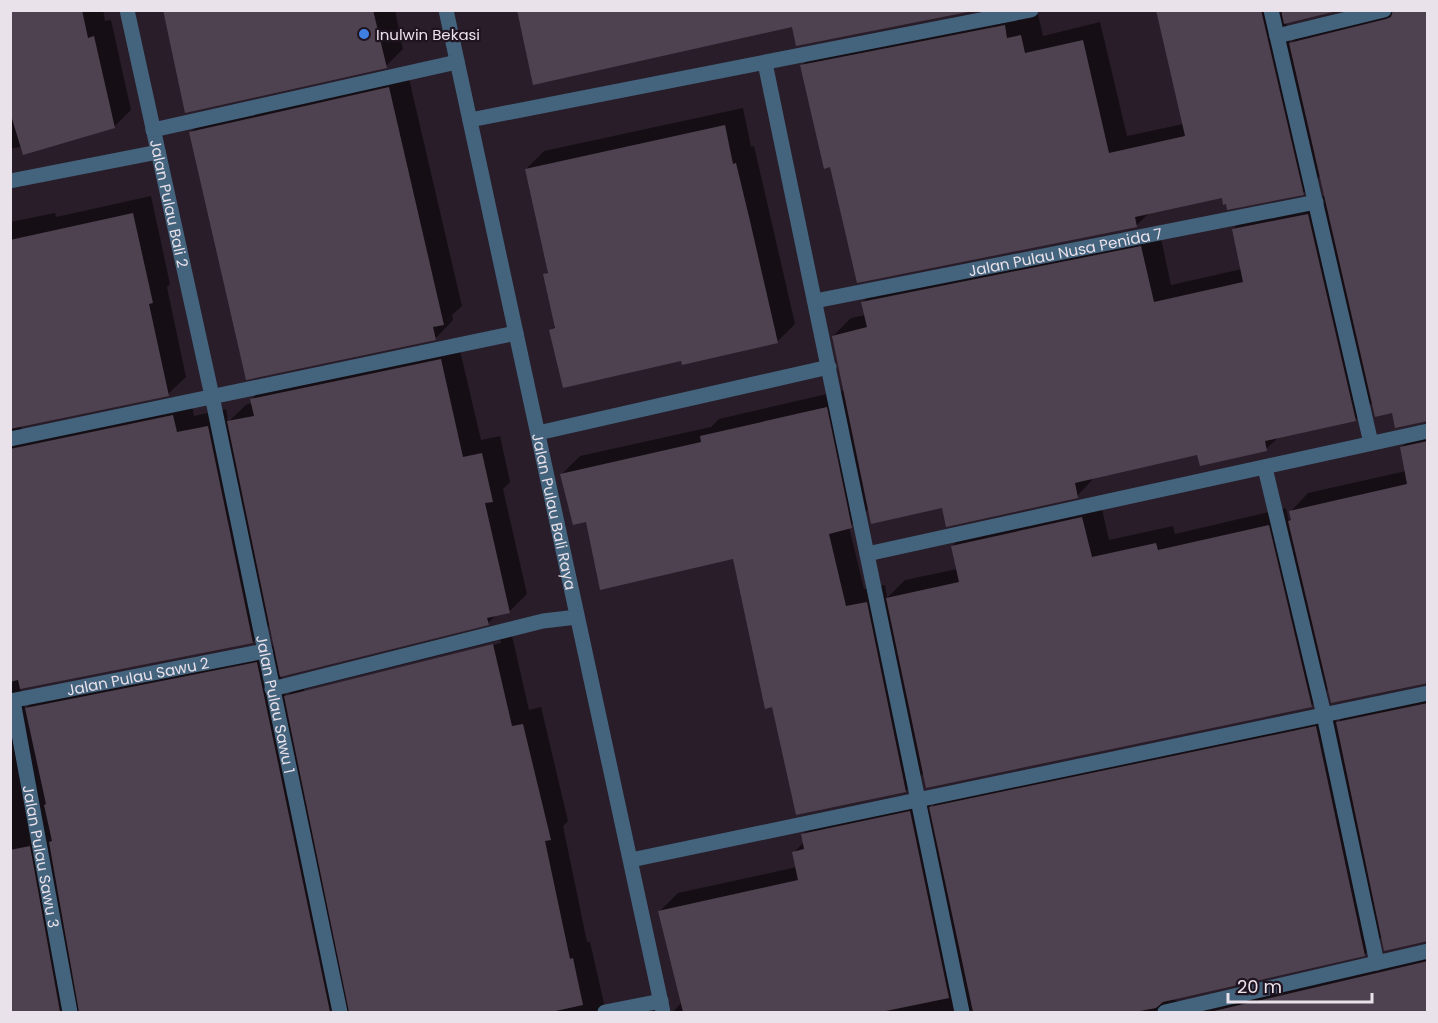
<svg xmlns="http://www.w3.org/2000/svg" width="1438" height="1023" font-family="Poppins,sans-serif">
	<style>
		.shadow { fill: #0007; fill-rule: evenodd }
		.building { fill: #4f4250 }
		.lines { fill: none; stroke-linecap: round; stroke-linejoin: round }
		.minor { stroke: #44637d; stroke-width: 15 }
		.shop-dot { fill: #3f7fe0; stroke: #1f1420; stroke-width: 2 }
		.labels { text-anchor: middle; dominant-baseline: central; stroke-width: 4.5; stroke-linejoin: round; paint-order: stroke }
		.poi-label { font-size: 15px; fill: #eae2eb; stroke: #1f1420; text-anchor: start }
		.street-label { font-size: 15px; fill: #eae2eb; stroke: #1f1420 }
	</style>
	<rect width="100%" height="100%" fill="#281d29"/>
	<path class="shadow" d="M 10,10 L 103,10 L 105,21 L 111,20 L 131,110 L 114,127 L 10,149 Z
		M 163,10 L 395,10 L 403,49 L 386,66 L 186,111 Z
		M 1037,10 L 1043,36 L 1100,22 L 1127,136 L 1183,124 L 1158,10 L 1334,10 L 1286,22 L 1290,44 L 1308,26 L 1371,10 L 1428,10 L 1393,411 L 1373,402 L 1355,420 L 1279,437 L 1266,449 L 1199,453 L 1095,477 L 1077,496 L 943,506 L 869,509 L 849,527 L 864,589 L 885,585 L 887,598 L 905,580 L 957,569 L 952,546 L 970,529 L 1100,500 L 1109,540 L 1173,526 L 1175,534 L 1286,508 L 1289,521 L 1292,518 L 1291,511 L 1308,493 L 1406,471 L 1401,448 L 1419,430 L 1428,428 L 1428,682 L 1329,688 L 1311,706 L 924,773 L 906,791 L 773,705 L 735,557 L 587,520 L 562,474 L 580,456 L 711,427 L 719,419 L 844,390 L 833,336 L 851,318 L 866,315 L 863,302 L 881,284 L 1159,229 L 1171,285 L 1242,269 L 1233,229 L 1251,211 L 1326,196 L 1321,175 L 1303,193 L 1223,196 L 1150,212 L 1136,226 L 831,165 L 802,66 L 820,48 Z
		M 407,70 L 462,306 L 452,315 L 453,320 L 436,338 L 191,132 L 209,114 Z
		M 743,108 L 751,147 L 754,146 L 767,202 L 795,324 L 777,342 L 682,359 L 551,330 L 556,325 L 545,275 L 549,270 L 526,169 L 544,151 Z
		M 151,196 L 170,284 L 167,287 L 186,377 L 168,394 L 20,426 L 24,431 L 191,398 L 194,416 L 226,409 L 228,422 L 247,404 L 253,403 L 252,399 L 270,381 L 458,342 L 481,440 L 500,436 L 510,482 L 503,489 L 527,594 L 509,612 L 497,614 L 488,623 L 281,675 L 286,697 L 304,679 L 510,627 L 529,710 L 541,707 L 568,821 L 563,826 L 587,942 L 590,942 L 606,1012 L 10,1012 L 10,222 L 55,213 L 56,217 ZM 271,624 L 275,645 L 44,691 L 25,709 L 20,688 L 253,642 ZM 500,640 L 501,643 L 304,693 L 304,689 Z
		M 1428,690 L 1428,941 L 1383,936 L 1365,954 L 1171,999 L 1186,1004 L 1428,948 L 1428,1012 L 673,1012 L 682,1002 L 660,911 L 678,893 L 797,867 L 794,852 L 804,842 L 802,835 L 820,817 L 928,794 L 931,808 L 949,790 L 1334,709 L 1337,723 L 1355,705 Z"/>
	<path class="building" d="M 10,10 L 82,10 L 88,38 L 94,36 L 115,128 L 23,155 L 10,112 Z
		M 163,10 L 373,10 L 387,68 L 185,113 Z
		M 517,10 L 978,10 L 796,46 L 792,27 L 533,85 Z
		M 1156,10 L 1261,10 L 1304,195 L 1227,210 L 1226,204 L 1223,205 L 1222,198 L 1135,217 L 1137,227 L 857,283 L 830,167 L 824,169 L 800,65 L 1005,25 L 1007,38 L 1021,35 L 1025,53 L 1083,40 L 1109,153 L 1185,136 Z
		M 1281,10 L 1341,10 L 1284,24 Z
		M 1393,10 L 1428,10 L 1428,421 L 1395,428 L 1392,413 L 1375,417 L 1289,43 L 1386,19 L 1391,17 Z
		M 389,87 L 444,325 L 433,327 L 436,340 L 246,380 L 189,132 Z
		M 725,125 L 733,164 L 736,163 L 750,221 L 778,343 L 682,365 L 681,361 L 563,388 L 549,330 L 555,328 L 543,274 L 548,273 L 525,169 Z
		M 133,213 L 153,303 L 149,304 L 169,396 L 10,429 L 10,240 Z
		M 1308,214 L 1356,421 L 1265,441 L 1267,451 L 1200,466 L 1197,455 L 1075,483 L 1078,498 L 946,527 L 942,508 L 871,524 L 832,336 L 867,327 L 861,302 L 1141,246 L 1154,302 L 1243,282 L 1232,229 Z
		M 441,359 L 463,457 L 482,453 L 493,502 L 485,503 L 510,613 L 487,618 L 489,625 L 280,677 L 227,421 L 254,416 L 250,399 Z
		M 827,407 L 852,528 L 829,534 L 846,606 L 867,602 L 906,792 L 796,815 L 772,707 L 765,709 L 733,559 L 600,590 L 586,522 L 573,525 L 560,474 L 701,442 L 700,436 Z
		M 173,415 L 177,432 L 208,426 L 253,643 L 20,689 L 18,680 L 10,682 L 10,449 Z
		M 1428,441 L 1428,683 L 1331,703 L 1288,521 L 1291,520 L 1289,511 L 1407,484 L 1400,447 Z
		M 1082,517 L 1092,557 L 1156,543 L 1158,550 L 1269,525 L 1312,707 L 926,788 L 886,598 L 959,582 L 951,546 Z
		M 493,644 L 512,726 L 523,724 L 551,840 L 545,841 L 570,959 L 573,958 L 583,1005 L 551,1012 L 349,1012 L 284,696 Z
		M 257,662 L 330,1012 L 79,1012 L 49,842 L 52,841 L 44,805 L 46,804 L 25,708 Z
		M 1428,703 L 1428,941 L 1384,951 L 1336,722 Z
		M 1316,726 L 1365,956 L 1163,1002 L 1156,1008 L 1135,1012 L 973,1012 L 929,807 Z
		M 910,811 L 949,998 L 881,1012 L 683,1012 L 658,911 L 798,880 L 792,852 L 804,849 L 801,834 Z
		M 30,846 L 60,1012 L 10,1012 L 10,850 Z
		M 1428,961 L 1428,1012 L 1214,1012 L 1214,1011 Z"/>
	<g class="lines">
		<g class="minor">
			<path id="s1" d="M 127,10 L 212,396 L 340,1012"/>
			<path id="s2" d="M 446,10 L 663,1012"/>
			<path d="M 1271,10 L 1371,443"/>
			<path d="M 1277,36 L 1384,10"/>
			<path d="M 765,63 L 962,1012"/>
			<path d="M 470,120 L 1031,10"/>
			<path d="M 153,130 L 457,62"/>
			<path d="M 10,181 L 158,152"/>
			<path id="s3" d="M 815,301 L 1316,202"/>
			<path d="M 538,433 L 829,367"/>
			<path d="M 10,439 L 516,333"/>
			<path d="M 1265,468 L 1324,715 L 1377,963"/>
			<path d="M 867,554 L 1428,431"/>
			<path d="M 272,689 L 543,621 L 577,617"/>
			<path id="s4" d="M 10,701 L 265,651"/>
			<path id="s5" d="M 13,701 L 70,1012"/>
			<path d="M 631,860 L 1428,693"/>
			<path d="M 605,1012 L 661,1001"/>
			<path d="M 1165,1012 L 1428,951"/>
		</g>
	</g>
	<circle class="shop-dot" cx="364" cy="34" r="6"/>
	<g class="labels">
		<g class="poi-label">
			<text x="376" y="34">Inulwin Bekasi</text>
		</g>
		<g class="street-label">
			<text stroke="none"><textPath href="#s1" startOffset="198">Jalan Pulau Bali 2</textPath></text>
			<text stroke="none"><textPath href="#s3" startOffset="255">Jalan Pulau Nusa Penida 7</textPath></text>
			<text stroke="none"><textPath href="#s2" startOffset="513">Jalan Pulau Bali Raya</textPath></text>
			<text stroke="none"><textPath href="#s4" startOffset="130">Jalan Pulau Sawu 2</textPath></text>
			<text stroke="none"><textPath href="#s1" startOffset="710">Jalan Pulau Sawu 1</textPath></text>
			<text stroke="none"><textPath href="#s5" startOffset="158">Jalan Pulau Sawu 3</textPath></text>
		</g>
	</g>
	<rect width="1438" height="1023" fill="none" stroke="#eae2eb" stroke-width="24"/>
	<path d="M1228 993v9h144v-9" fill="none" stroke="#eae2eb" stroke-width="3"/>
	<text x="1237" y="993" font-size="18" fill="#eae2eb" stroke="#1f1420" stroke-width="4.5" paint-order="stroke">20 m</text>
</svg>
